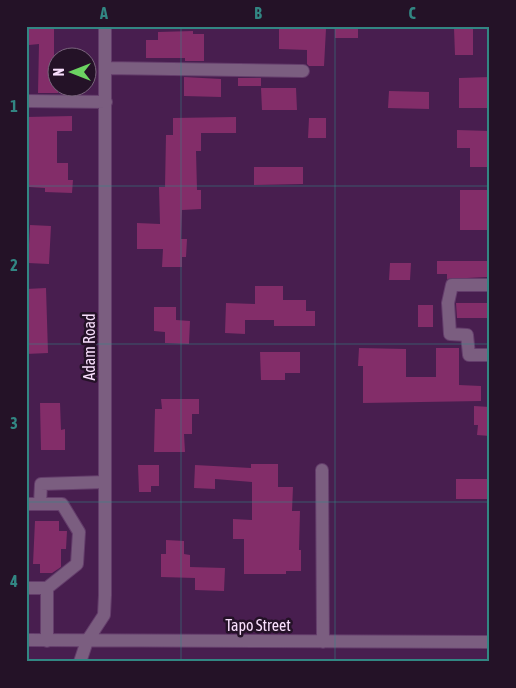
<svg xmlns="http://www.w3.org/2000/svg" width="516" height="688" font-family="'Asap Condensed',sans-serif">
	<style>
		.building { fill: #832d69 }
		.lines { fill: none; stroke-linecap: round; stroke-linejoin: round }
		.minor-casing { stroke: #643d6b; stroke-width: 14 }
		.minor { stroke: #7b5e80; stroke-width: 12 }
		.grid { fill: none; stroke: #328683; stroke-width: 1; stroke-opacity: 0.55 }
		.labels { text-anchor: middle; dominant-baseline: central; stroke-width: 5; stroke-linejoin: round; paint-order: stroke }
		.street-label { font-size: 16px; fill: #f8dffc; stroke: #241227 }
		.neatline { fill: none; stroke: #328683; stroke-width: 2 }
		.grid-label { font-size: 16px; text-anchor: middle; font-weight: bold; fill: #328683 }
	</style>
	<rect width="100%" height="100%" fill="#481e4f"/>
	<path class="building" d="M 29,26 L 54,26 L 54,56 L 58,56 L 58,93 L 38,93 L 39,44 L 29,45 Z
		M 335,26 L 358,26 L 358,38 L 335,38 Z
		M 279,28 L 326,29 L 324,66 L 309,66 L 307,64 L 307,50 L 279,49 Z
		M 454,28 L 473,28 L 473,55 L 455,55 Z
		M 193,31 L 193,34 L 204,34 L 204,61 L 185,61 L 185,58 L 146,58 L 146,40 L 158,40 L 158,32 Z
		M 184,77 L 221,79 L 221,97 L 184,96 Z
		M 490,77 L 490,108 L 459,108 L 459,78 Z
		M 238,78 L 261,78 L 261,86 L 238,86 Z
		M 261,88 L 296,88 L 297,110 L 262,110 Z
		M 389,91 L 429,92 L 429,109 L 388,108 Z
		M 72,116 L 72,131 L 57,131 L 57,163 L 68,163 L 68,180 L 73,180 L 72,193 L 45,192 L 45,188 L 29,187 L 29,178 L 26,178 L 26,117 Z
		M 236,117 L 236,133 L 201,133 L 201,151 L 196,151 L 197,190 L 201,190 L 201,209 L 182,210 L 181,239 L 187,239 L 186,257 L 182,257 L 182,267 L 162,267 L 163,249 L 137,249 L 137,223 L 160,224 L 159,187 L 165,187 L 166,135 L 173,135 L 173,118 Z
		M 309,118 L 326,118 L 326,138 L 308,138 Z
		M 457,130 L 490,131 L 490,167 L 470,167 L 470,148 L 457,148 Z
		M 254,167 L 303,167 L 303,184 L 254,185 Z
		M 460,190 L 490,190 L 490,230 L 460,230 Z
		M 30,225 L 51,226 L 49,264 L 28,263 Z
		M 437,261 L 488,261 L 488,277 L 447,279 L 447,274 L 437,274 Z
		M 390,263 L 411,263 L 410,280 L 389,280 Z
		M 255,286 L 283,286 L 283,300 L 306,300 L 306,311 L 315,311 L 315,326 L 274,326 L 274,320 L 245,320 L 245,334 L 225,333 L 226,303 L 255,304 Z
		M 46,288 L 48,353 L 26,354 L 26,289 Z
		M 456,303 L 490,303 L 490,318 L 457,318 Z
		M 418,305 L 433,305 L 433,327 L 418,327 Z
		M 154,307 L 176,307 L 176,320 L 190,321 L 189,344 L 165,343 L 165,332 L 154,331 Z
		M 359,348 L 406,349 L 406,377 L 436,377 L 436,348 L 459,348 L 459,385 L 481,386 L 481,401 L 363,403 L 363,366 L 358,366 Z
		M 260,352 L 300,352 L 300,373 L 285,373 L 285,380 L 261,380 Z
		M 161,399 L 199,399 L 199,414 L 192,414 L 192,434 L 184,434 L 185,452 L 154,452 L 155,409 L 162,409 Z
		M 40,403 L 60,403 L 61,430 L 65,429 L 65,450 L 41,450 Z
		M 474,406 L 490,407 L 490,436 L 477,435 L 478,425 L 474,425 Z
		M 251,464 L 278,464 L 278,487 L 293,487 L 292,511 L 300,511 L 299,550 L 301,550 L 301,571 L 286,571 L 286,574 L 244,574 L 244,539 L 233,539 L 233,519 L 252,520 L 252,482 L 215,479 L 215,489 L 194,488 L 195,465 L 251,468 Z
		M 138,465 L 159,465 L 159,486 L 151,486 L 151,492 L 139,492 Z
		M 456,479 L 490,479 L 490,499 L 456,499 Z
		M 35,521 L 59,521 L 59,531 L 67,531 L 66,549 L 61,549 L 61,567 L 52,573 L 40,573 L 40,564 L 33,564 Z
		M 166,540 L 184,541 L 184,554 L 190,555 L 190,567 L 225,568 L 224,591 L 195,590 L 195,578 L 161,577 L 161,554 L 166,554 Z"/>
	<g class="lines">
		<g class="minor-casing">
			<path id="minor" d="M 105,68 L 303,71
				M 26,101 L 106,102
				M 490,285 L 452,285 L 448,303 L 450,334 L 467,335 L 469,355 L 490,355
				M 322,470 L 323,642
				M 26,504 L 62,504 L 79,532 L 77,564 L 47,588 L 26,588
				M 40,504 L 41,484 L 105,482
				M 26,640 L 490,642
				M 47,641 L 47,588
				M 80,662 L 87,641 L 104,615 L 105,595 L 105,26"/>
		</g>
		<use href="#minor" class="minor"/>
	</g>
	<path class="grid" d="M 181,26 L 181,662M 335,26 L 335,662M 26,186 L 490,186M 26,344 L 490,344M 26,502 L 490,502"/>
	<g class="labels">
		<g class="street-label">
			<text transform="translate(89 347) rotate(-90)">Adam Road</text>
			<text x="258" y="625">Tapo Street</text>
		</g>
	</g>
	<rect width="516" height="688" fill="none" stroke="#241227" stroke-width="55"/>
	<g transform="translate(72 72) rotate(270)"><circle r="24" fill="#241227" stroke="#79647c"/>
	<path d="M0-4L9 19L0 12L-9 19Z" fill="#6cd362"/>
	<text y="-8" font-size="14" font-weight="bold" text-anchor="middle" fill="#f8dffc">N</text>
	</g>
	<rect x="28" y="28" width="460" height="632" class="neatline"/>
	<g class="grid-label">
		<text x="104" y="19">A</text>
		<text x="258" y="19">B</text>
		<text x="412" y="19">C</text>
		<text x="14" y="112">1</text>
		<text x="14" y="271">2</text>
		<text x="14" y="429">3</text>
		<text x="14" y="587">4</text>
	</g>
</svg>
